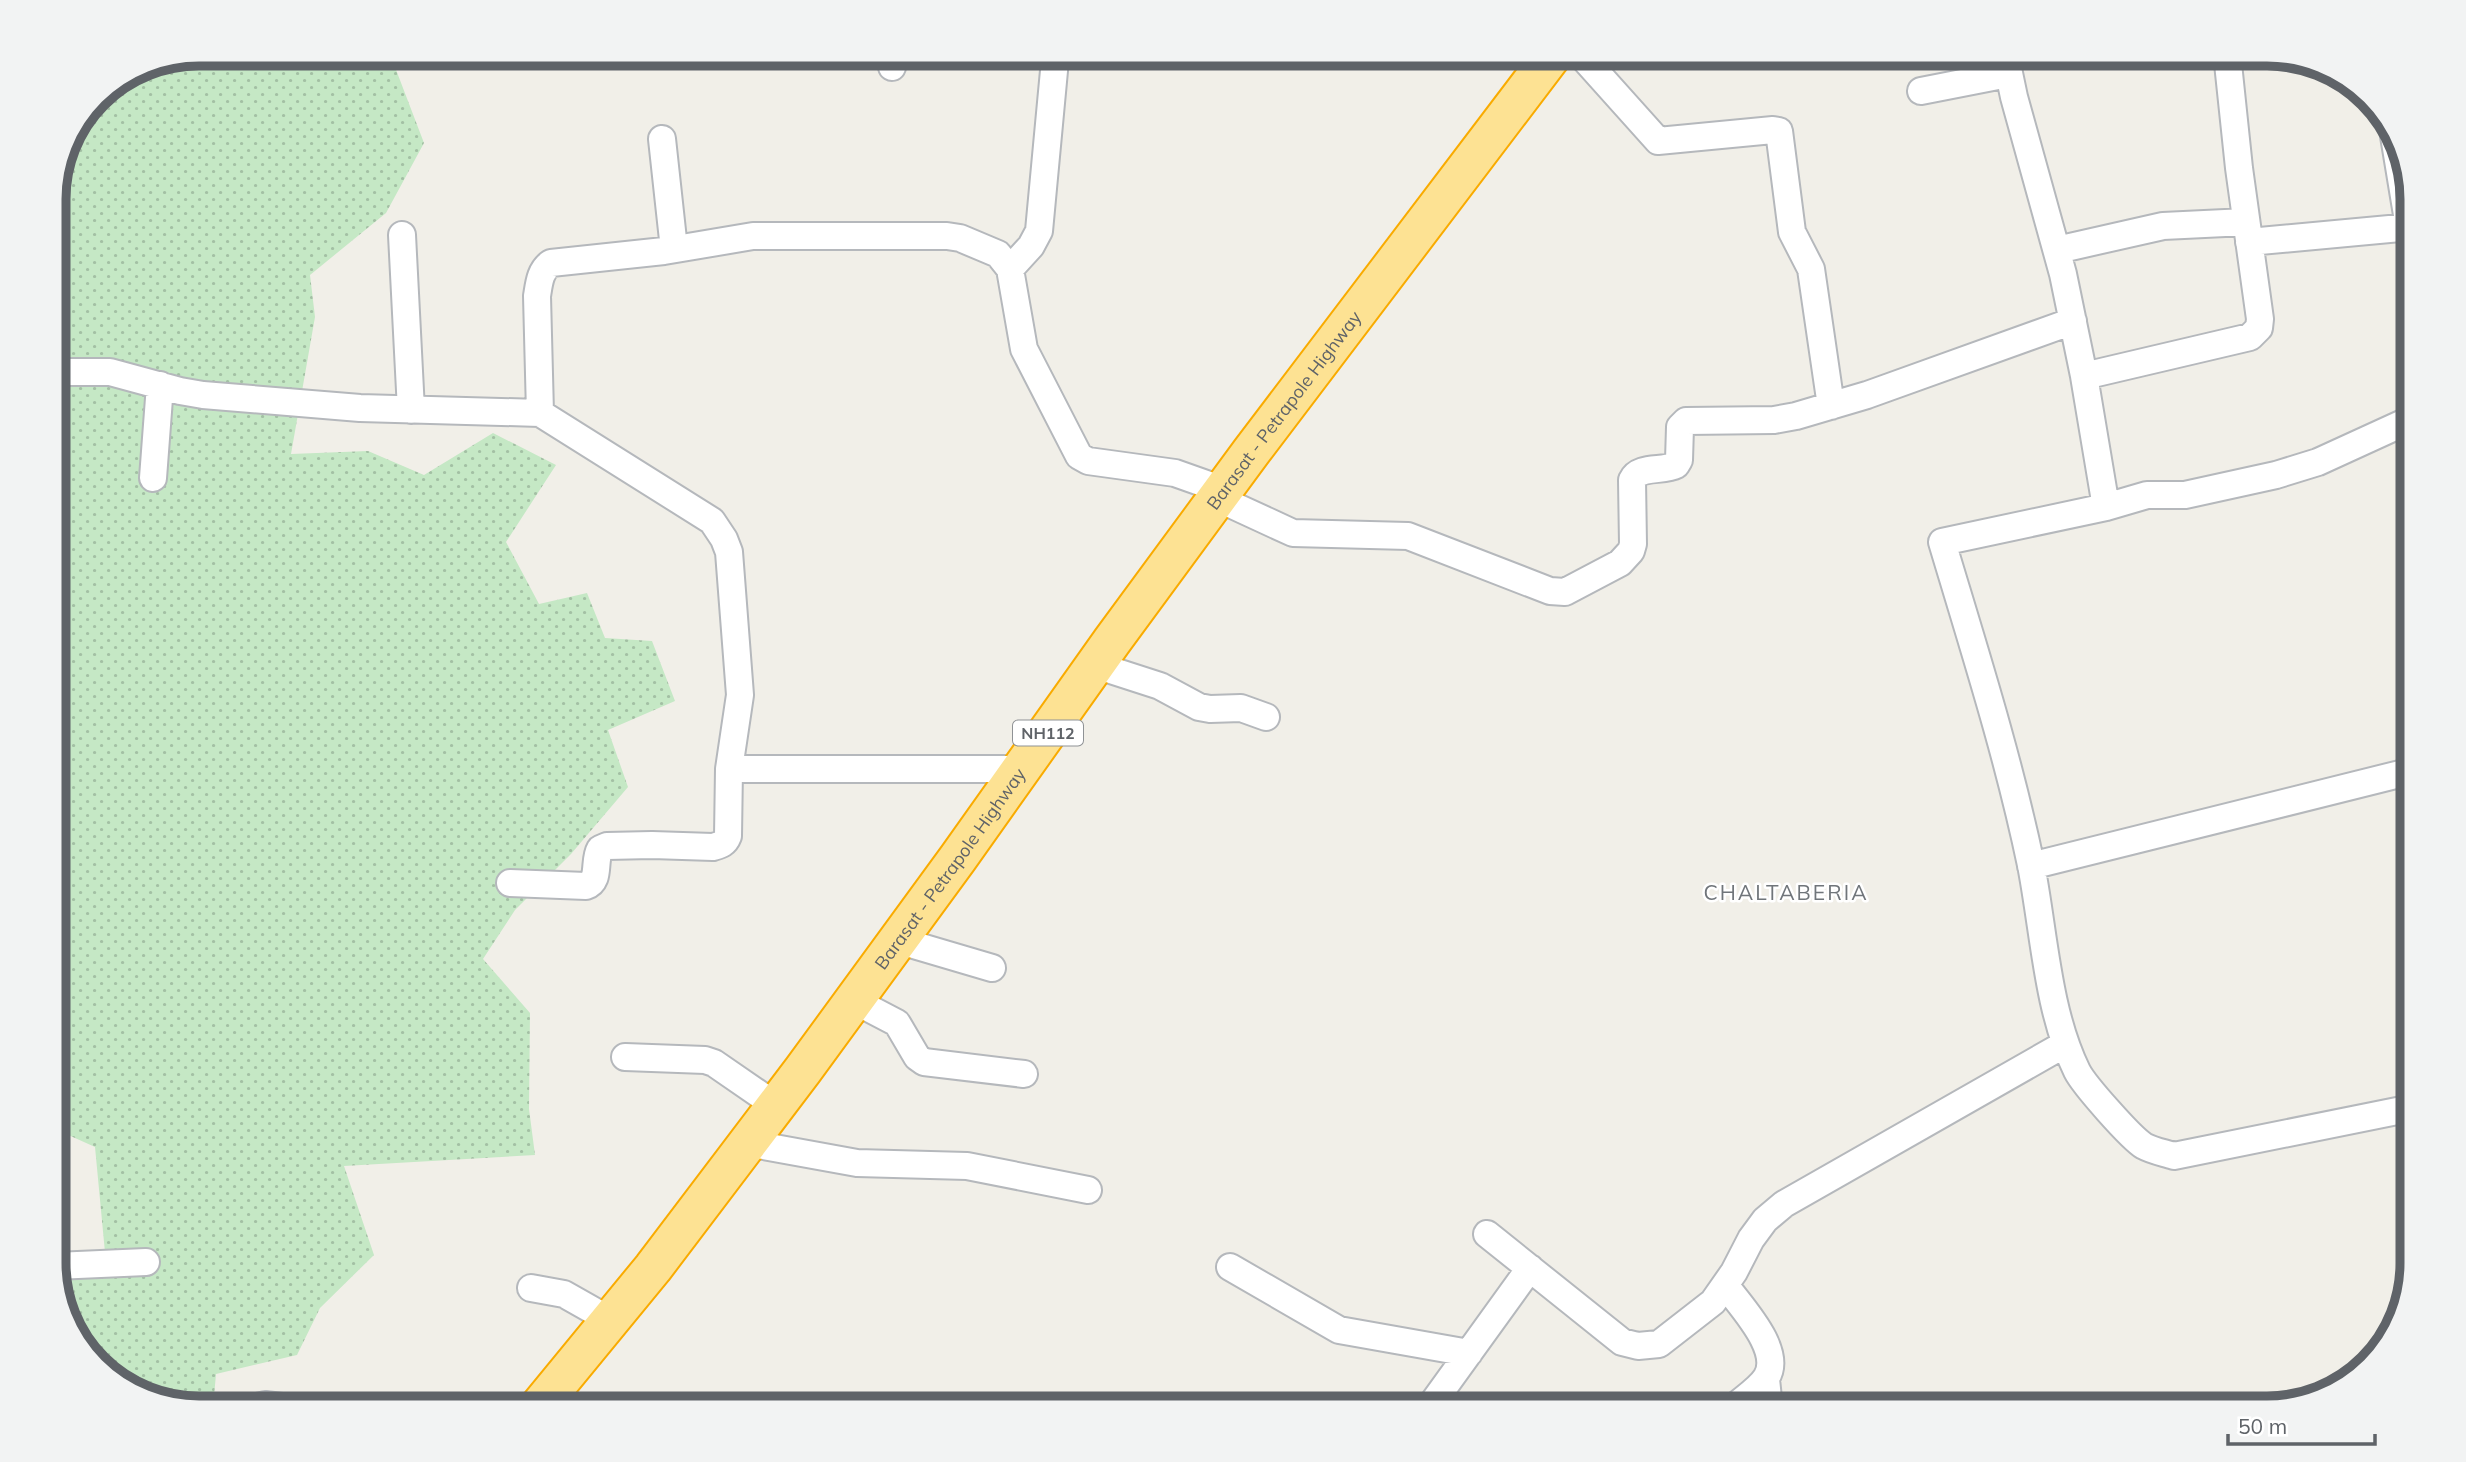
<svg xmlns="http://www.w3.org/2000/svg" width="2466" height="1462" font-family="Mulish,sans-serif">
	<style>
		.grass { fill: url(#grass-dots) }
		.lines { fill: none; stroke-linecap: round; stroke-linejoin: round }
		.minor-casing { stroke: #b5b8bc; stroke-width: 30 }
		.highway-casing { stroke: #f9ab00; stroke-width: 42 }
		.minor { stroke: #fff; stroke-width: 26 }
		.highway { stroke: #fde293; stroke-width: 38 }
		.labels { text-anchor: middle; dominant-baseline: central; stroke-width: 5; stroke-linejoin: round; paint-order: stroke }
		.shield { fill: #fff; stroke: #8f9295; stroke-width: 2 }
		.shield-label { font-size: 16px; font-weight: bold; fill: #5f6368 }
		.street-label { font-size: 18px; fill: #5f6368; stroke: #fff }
		.quarter-label { font-size: 21px; letter-spacing: 2px; fill: #70757a; stroke: #fff }
		.rim { fill: none; stroke: #5f6368; stroke-width: 9 }
	</style>
	<defs>
		<pattern id="grass-dots" width="8" height="8" patternUnits="userSpaceOnUse" patternTransform="scale(1.75)"><rect width="8" height="8" fill="#c5e8c5"/><path d="M2 2h.1M6 6h.1" fill="none" stroke="#a3c0a4" stroke-width="1.8" stroke-linecap="round"/></pattern>
	</defs>
	<rect width="100%" height="100%" fill="#f1efe8"/>
	<path class="grass" d="M 199,54 L 390,54 L 424,143 L 386,213 L 310,275 L 315,317 L 291,454 L 368,451 L 424,475 L 493,433 L 556,465 L 506,542 L 539,604 L 587,593 L 605,638 L 652,641 L 675,701 L 608,730 L 628,787 L 571,854 L 515,910 L 483,959 L 530,1013 L 529,1109 L 535,1155 L 344,1166 L 374,1255 L 320,1308 L 297,1355 L 216,1374 L 213,1408 L 199,1408 L 126,1388 L 74,1336 L 58,1284 L 106,1263 L 95,1147 L 55,1129 L 55,190 L 65,143 L 97,96 L 144,65 Z"/>
	<g class="lines">
		<g class="minor-casing">
			<path id="minor" d="M 889,54 L 892,67
				M 1580,54 L 1658,141 L 1773,130 L 1779,131 L 1792,232 L 1811,269 L 1831,406
				M 2005,54 L 2014,97 L 2063,274 L 2084,376 L 2106,507
				M 1921,91 L 2008,74
				M 2393,130 L 2409,227
				M 662,139 L 674,249
				M 402,235 L 411,410
				M 2249,242 L 2411,227
				M 2057,250 L 2163,226 L 2246,222
				M 1010,269 L 1031,246 L 1039,231 L 1055,60
				M 55,372 L 110,372 L 180,391 L 203,395 L 360,408 L 540,413 L 712,521 L 724,539 L 729,552 L 740,695 L 729,769 L 1022,769
				M 2084,376 L 2250,337 L 2259,328 L 2260,319 L 2239,168 L 2227,54
				M 540,413 L 537,296 C 539,284 540,270 551,263 L 664,251 L 753,236 L 947,236 L 960,238 L 998,254 L 1010,269 L 1024,349 L 1079,456 L 1088,461 L 1175,473 L 1223,490
				M 2412,419 L 2318,462 L 2276,475 L 2185,495 L 2147,495 L 2106,507 L 1942,542 C 1974,649 2008,755 2031,865 C 2044,931 2047,1010 2077,1071 C 2084,1085 2131,1138 2144,1146 C 2153,1151 2165,1153 2174,1156 L 2412,1108
				M 153,478 L 160,385
				M 1217,498 L 1293,533 L 1408,536 L 1550,591 L 1565,592 L 1620,563 L 1631,551 L 1633,544 L 1632,480 C 1639,465 1663,472 1676,465 L 1679,460 L 1680,427 L 1686,421 L 1774,420 L 1796,416 L 1867,395 L 2073,321
				M 1095,665 L 1160,686 L 1199,707 L 1210,709 L 1241,708 L 1266,717
				M 2031,866 L 2412,771
				M 510,883 L 586,886 C 601,881 593,861 600,849 L 607,846 L 652,845 L 713,847 C 720,845 725,844 728,836 L 729,769
				M 897,940 L 992,968
				M 853,1000 L 897,1023 L 917,1057 L 924,1062 L 1024,1074
				M 625,1057 L 705,1060 L 714,1063 L 775,1105
				M 747,1143 L 857,1163 L 967,1166 L 1088,1190
				M 1487,1234 L 1622,1342 L 1638,1346 L 1659,1344 L 1713,1302 L 1734,1272 L 1751,1239 L 1765,1220 L 1784,1204 L 2065,1044
				M 55,1266 L 146,1262
				M 1230,1267 L 1339,1330 L 1469,1353
				M 1726,1286 C 1741,1307 1784,1351 1766,1378 C 1759,1389 1743,1399 1733,1408
				M 531,1288 L 564,1294 L 610,1320
				M 1766,1379 L 1769,1408
				M 252,1408 L 265,1405 L 290,1408
				M 1429,1408 L 1530,1268"/>
		</g>
		<g class="highway-casing">
			<g id="highway">
				<path id="s1" d="M 538,1408 L 653,1268 L 803,1070 L 958,858 L 1112,641 L 1251,452 L 1553,54"/>
			</g>
		</g>
		<use href="#minor" class="minor"/>
		<use href="#highway" class="highway"/>
	</g>
	<g class="labels">
		<rect class="shield" x="1013" y="720.5" width="70" height="25" rx="5"/>
		<g class="shield-label">
			<text x="1048" y="733">NH112</text>
		</g>
		<g class="street-label">
			<text stroke="none"><textPath href="#s1" startOffset="1246">Barasat - Petrapole Highway</textPath></text>
			<text stroke="none"><textPath href="#s1" startOffset="679">Barasat - Petrapole Highway</textPath></text>
		</g>
		<g class="quarter-label">
			<text x="1786" y="892">CHALTABERIA</text>
		</g>
	</g>
	<path d="M0 0H2466V1462H0ZM199 66H2267A133 133 0 0 1 2400 199V1263A133 133 0 0 1 2267 1396H199A133 133 0 0 1 66 1263V199A133 133 0 0 1 199 66Z" fill="#f2f3f3" fill-rule="evenodd"/>
	<path class="rim" d="M199 66H2267A133 133 0 0 1 2400 199V1263A133 133 0 0 1 2267 1396H199A133 133 0 0 1 66 1263V199A133 133 0 0 1 199 66Z"/>
	<path d="M2228 1434v10h147v-10" fill="none" stroke="#5f6368" stroke-width="3.5"/>
	<text x="2238" y="1434" font-size="21" fill="#5f6368" stroke="#ffffff" stroke-width="5" paint-order="stroke">50 m</text>
</svg>
